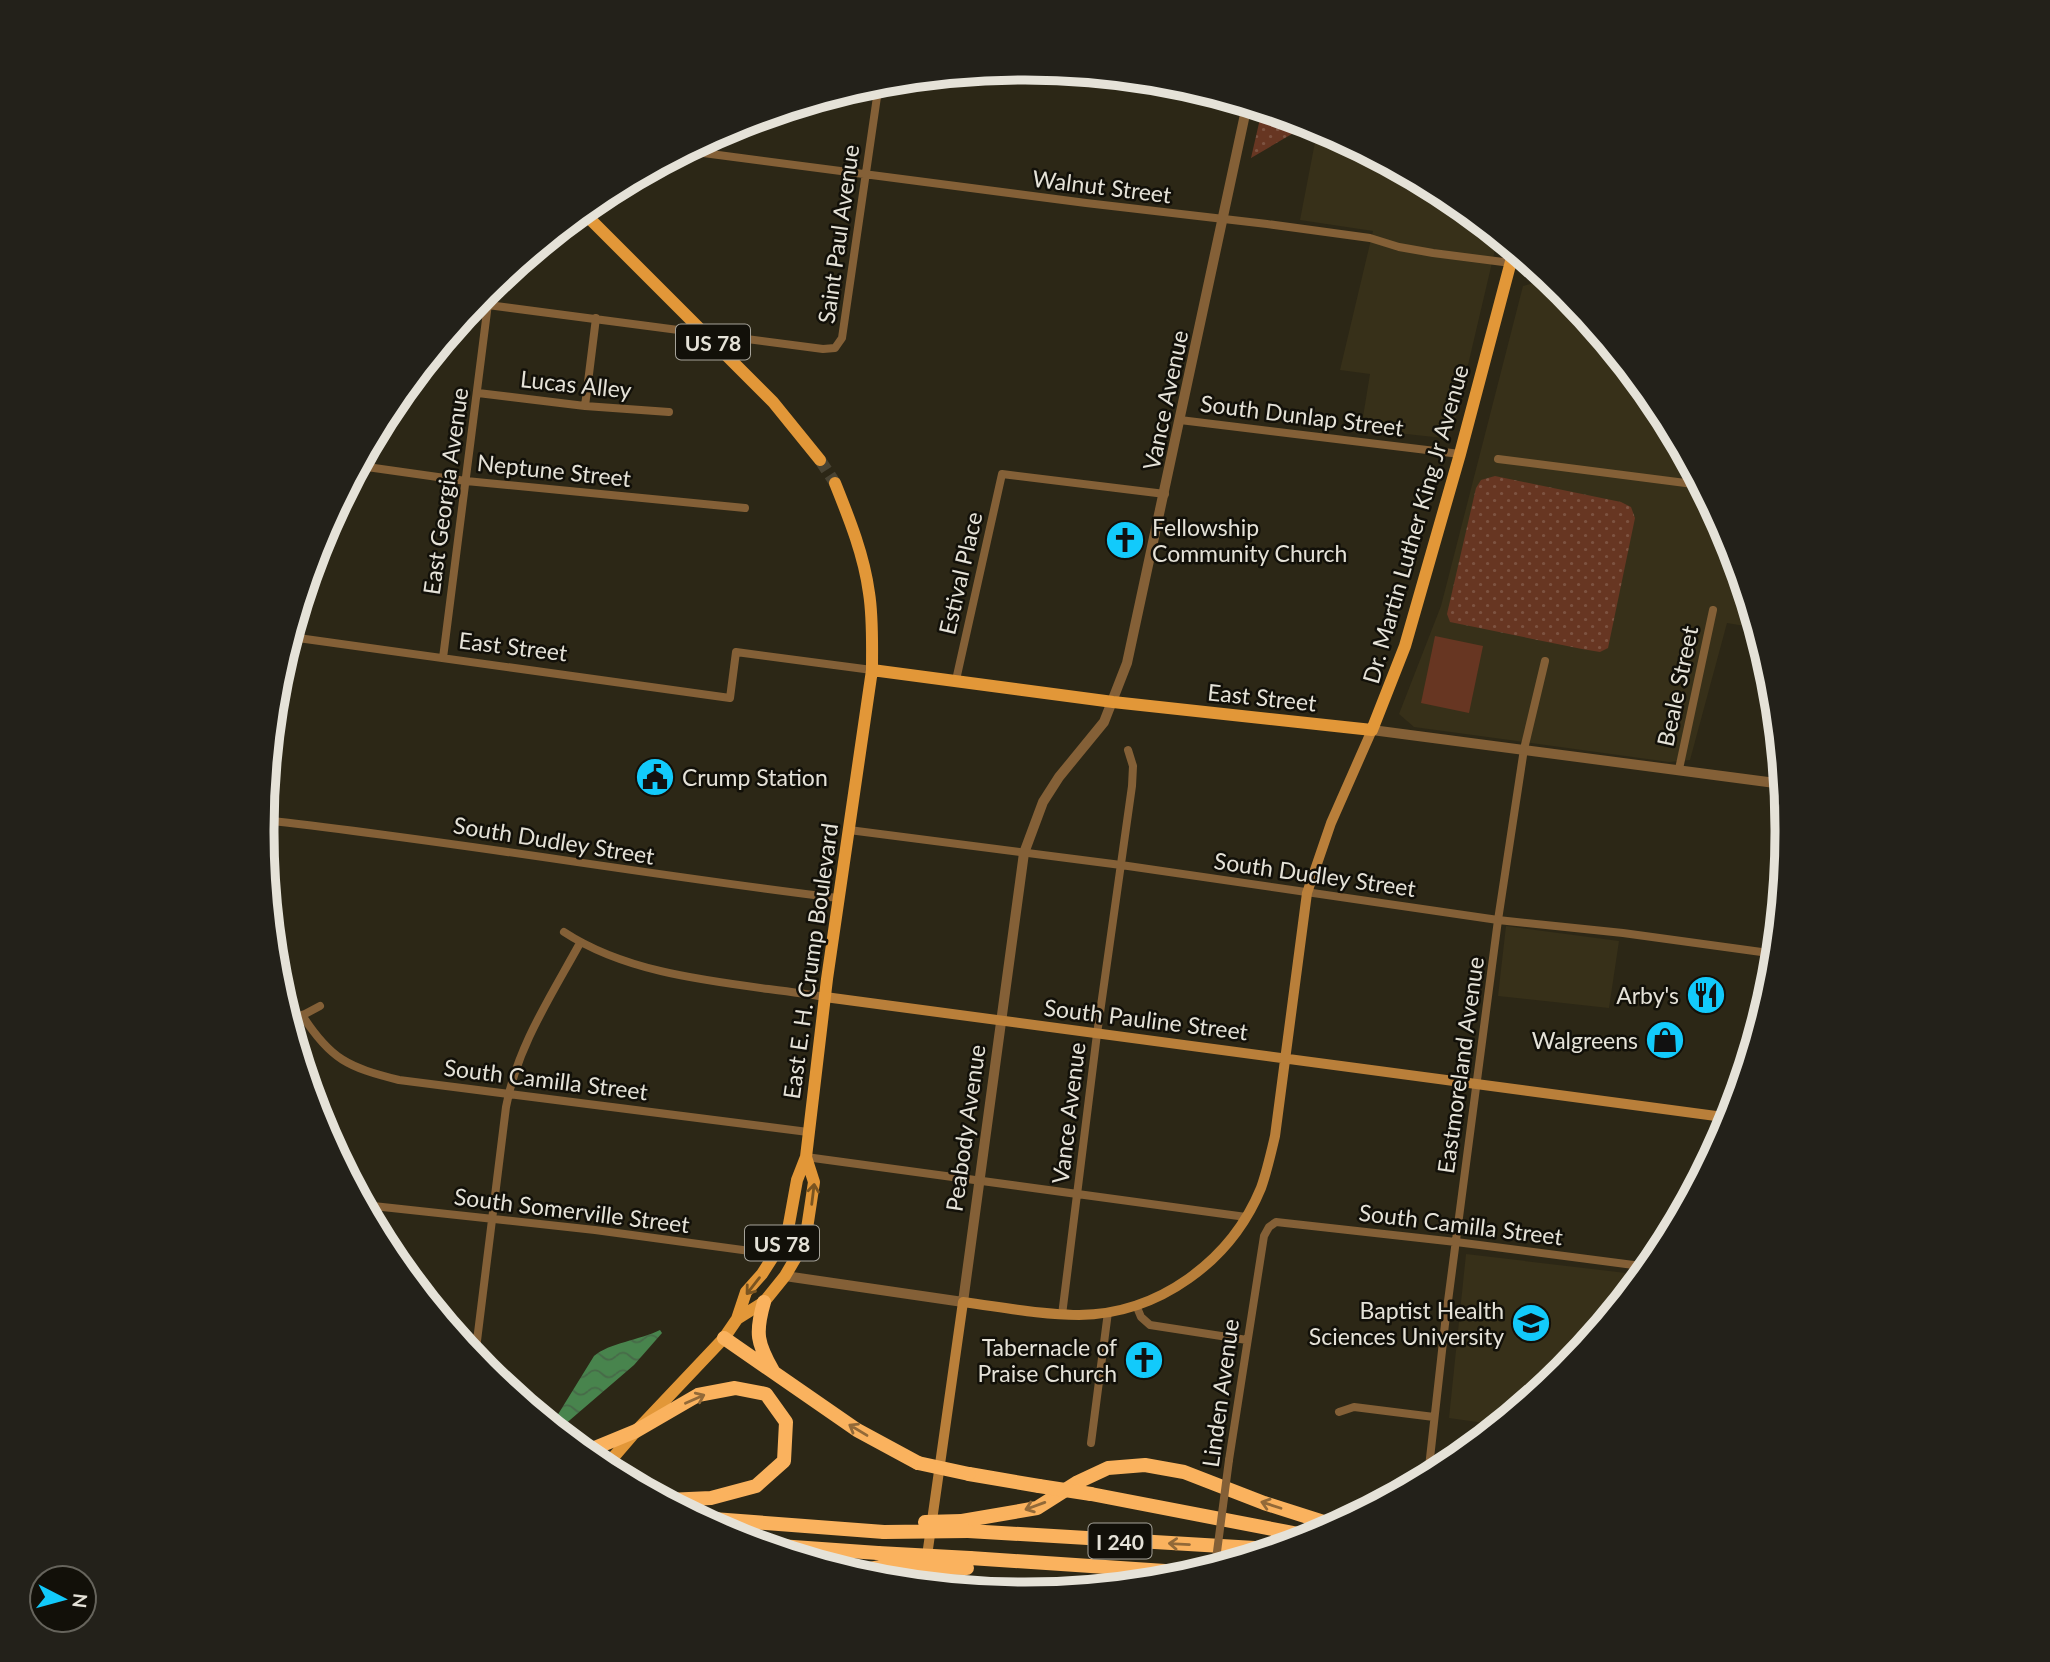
<svg xmlns="http://www.w3.org/2000/svg" width="2050" height="1662" font-family="Lato,sans-serif">
	<style>
		.built { fill: #373019 }
		.grass { fill: url(#grass-dots) }
		.pitch { fill: #673622 }
		.water { fill: url(#water-waves) }
		.lines { fill: none; stroke-linecap: round; stroke-linejoin: round }
		.primary-tunnel { stroke: #484333; stroke-width: 12; stroke-dasharray: 12 6; stroke-linecap: butt }
		.minor { stroke: #846037; stroke-width: 8 }
		.tertiary { stroke: #846037; stroke-width: 10 }
		.secondary { stroke: #b97f3a; stroke-width: 10 }
		.primary { stroke: #e29738; stroke-width: 12 }
		.motorway { stroke: #fab25e; stroke-width: 14 }
		.minor-bridge { stroke: #846037; stroke-width: 8 }
		.motorway-bridge { stroke: #fab25e; stroke-width: 14 }
		.oneway { stroke: #7a5420 }
		.oneway2 { stroke: #926938 }
		.labels { text-anchor: middle; dominant-baseline: central; stroke-width: 5; stroke-linejoin: round; paint-order: stroke }
		.shield { fill: #121009; stroke: #a6a39a; stroke-width: 2 }
		.shield-label { font-size: 21px; font-weight: bold; fill: #e5e2d8 }
		.street-label { font-size: 23px; fill: #e5e2d8; stroke: #121009 }
		.poi-label { font-size: 23px; fill: #e5e2d8; stroke: #121009; text-anchor: end }
		.rim { fill: none; stroke: #e5e2d8; stroke-width: 9 }
	</style>
	<defs>
		<pattern id="grass-dots" width="8" height="8" patternUnits="userSpaceOnUse" patternTransform="scale(1.75)"><rect width="8" height="8" fill="#673622"/><path d="M2 2h.1M6 6h.1" fill="none" stroke="#7d5341" stroke-width="1.8" stroke-linecap="round"/></pattern>
		<pattern id="water-waves" width="16" height="10" patternUnits="userSpaceOnUse" patternTransform="scale(1.75)"><rect width="16" height="10" fill="#48844d"/><path d="M0 5q4-4 8 0t8 0" fill="none" stroke="#476a48"/></pattern>
	</defs>
	<rect width="100%" height="100%" fill="#2c2716"/>
	<path class="built" d="M 1326,131 L 1449,197 L 1498,237 L 1453,429 L 1443,438 L 1361,429 L 1370,374 L 1340,370 L 1373,231 L 1300,220 L 1316,137 Z
		M 1548,279 L 1565,292 L 1659,408 L 1730,539 L 1757,628 L 1727,623 L 1690,760 L 1669,762 L 1414,727 L 1399,714 L 1441,606 L 1523,286 Z
		M 1506,926 L 1619,941 L 1609,1008 L 1498,996 Z
		M 1466,1254 L 1643,1275 L 1564,1371 L 1498,1425 L 1449,1418 Z"/>
	<path class="grass" d="M 1262,110 L 1309,124 L 1251,158 Z
		M 1495,476 L 1621,502 L 1631,507 L 1635,518 L 1608,648 L 1600,652 L 1582,649 L 1450,622 L 1447,614 L 1476,488 L 1481,480 Z"/>
	<path class="pitch" d="M 1435,636 L 1483,646 L 1469,713 L 1421,703 Z"/>
	<path class="water" d="M 660,1330 L 662,1333 L 634,1365 L 563,1426 L 555,1424 L 557,1416 L 594,1356 C 609,1343 640,1340 660,1330 Z"/>
	<g class="lines">
		<path class="primary-tunnel" d="M 820,460 L 835,483"/>
		<path class="minor" d="M 688,151 L 1086,203 L 1267,224 L 1370,238 L 1399,247 L 1433,253 L 1511,263
			M 708,153 L 710,139
			M 488,305 L 823,349 L 835,348 L 842,338 L 879,83
			M 478,393 L 585,406 L 669,412
			M 585,406 L 596,318
			M 1180,420 L 1460,454
			M 1498,459 L 1701,485
			M 360,466 L 466,481 L 745,508
			M 291,637 L 730,698 L 736,652 L 872,670
			M 443,658 L 490,288
			M 956,680 L 1002,474 L 1165,494
			M 1679,769 L 1713,610
			M 263,820 C 456,841 646,875 838,898
			M 849,830 L 1121,865 L 1498,920 L 1623,933 L 1776,954
			M 564,932 C 637,980 739,983 825,997
			M 302,1015 C 331,1060 348,1067 399,1080 L 808,1132
			M 290,1022 L 320,1006
			M 806,1157 L 1246,1217
			M 364,1205 L 595,1230 L 750,1251 L 774,1257
			M 1136,1305 L 1141,1317 L 1150,1325 L 1247,1340
			M 1062,1315 L 1097,1034 L 1132,786 L 1133,766 L 1128,750
			M 461,1340 L 476,1338
			M 475,1357 L 506,1107 C 517,1047 551,996 580,943
			M 1339,1412 L 1354,1407 L 1434,1417
			M 1091,1443 L 1108,1312
			M 1229,1460 L 1264,1236 L 1269,1227 L 1276,1222 L 1456,1242 L 1649,1267
			M 1428,1476 L 1445,1324 L 1498,920 L 1524,749 L 1545,661"/>
		<path class="tertiary" d="M 1511,263 L 1530,263
			M 1372,730 L 1783,784
			M 785,1276 L 963,1302 L 1024,853 L 1043,802 L 1059,777 L 1104,722 L 1127,663 L 1247,105"/>
		<path class="secondary" d="M 825,997 L 1731,1118
			M 923,1584 L 963,1302 C 1001,1307 1041,1315 1079,1315 C 1159,1314 1231,1261 1261,1188 C 1267,1171 1271,1153 1275,1136 L 1307,893 L 1331,823 L 1372,730"/>
		<path class="primary" d="M 583,212 L 773,402 L 820,460
			M 872,670 L 1113,702 L 1372,730 L 1405,646 L 1460,454 L 1514,250
			M 737,1319 L 764,1302 L 785,1276 L 805,1242 L 814,1182 L 806,1157
			M 605,1467 L 636,1431 L 724,1338 L 737,1319 L 746,1292 L 762,1274 L 787,1235 L 797,1180 L 806,1157 L 827,979 L 872,670 C 872,644 873,618 869,593 C 864,555 849,518 835,483"/>
		<path class="motorway" d="M 764,1302 C 755,1333 757,1343 773,1371
			M 724,1338 L 857,1430 L 918,1463
			M 585,1452 L 636,1431 L 698,1395 L 735,1388 L 766,1394 L 786,1422 L 784,1461 L 756,1486 L 711,1498 L 667,1500
			M 969,1474 L 1039,1486
			M 1091,1494 L 1314,1537
			M 700,1518 L 884,1532
			M 962,1521 L 1037,1508 L 1078,1482 L 1108,1468 L 1145,1465 L 1184,1472 L 1264,1503 L 1336,1526
			M 968,1531 L 1272,1549
			M 765,1545 L 878,1553
			M 970,1558 L 1195,1573
			M 852,1572 L 881,1567
			M 1004,1592 L 1081,1588"/>
		<path class="minor-bridge" d="M 1215,1567 L 1229,1460"/>
		<path class="motorway-bridge" d="M 918,1463 L 969,1474
			M 1039,1486 L 1091,1494
			M 925,1522 L 962,1521
			M 884,1532 L 968,1531
			M 878,1553 L 970,1558
			M 881,1567 L 967,1568"/>
	</g>
	<defs><path id="oneway-shaft" d="M-6 0H5M1.5-3L5.5 0L1.5 3" fill="none" stroke-width="1.6" stroke-linecap="round" stroke-linejoin="round" transform="scale(1.75)"/></defs>
	<g class="oneway">
		<use href="#oneway-shaft" transform="translate(813 1194) rotate(-83)"/>
		<use href="#oneway-shaft" transform="translate(753 1286) rotate(128)"/>
	</g>
	<g class="oneway2">
		<use href="#oneway-shaft" transform="translate(695 1399) rotate(-24)"/>
		<use href="#oneway-shaft" transform="translate(858 1430) rotate(-149)"/>
		<use href="#oneway-shaft" transform="translate(1271 1505) rotate(-162)"/>
		<use href="#oneway-shaft" transform="translate(1035 1506) rotate(160)"/>
		<use href="#oneway-shaft" transform="translate(1179 1544) rotate(-177)"/>
	</g>
	<defs>
		<g id="church-disc" transform="scale(2.0125)"><circle r="9.5" fill="#12cafb" stroke="#121009"/><path d="M-1.2-6h2.4v3.5h3.3v2.4h-3.3V6h-2.4V-.1h-3.3v-2.4h3.3Z" fill="#111"/></g>
		<g id="civic-disc" transform="scale(2.0125)"><circle r="9.5" fill="#12cafb" stroke="#121009"/><path d="M-.6-6.5H3V-4.5H.6V-3L4-1V1h2V6H-6V1h2V-1L-.6-3ZM-1.2 2.5V6h2.4V2.5Z" fill="#111"/></g>
		<g id="restaurant-disc" transform="scale(2.0125)"><circle r="9.5" fill="#12cafb" stroke="#121009"/><path d="M-5-6h1v4h1v-4h1v4h1v-4h1v5L-1.5 .5V6h-2V.5L-5-1ZM5-6V6H3V1.5H1.5Q1.5-4 5-6Z" fill="#111"/></g>
		<g id="shop-disc" transform="scale(2.0125)"><circle r="9.5" fill="#12cafb" stroke="#121009"/><path d="M-5-2.5h2.3a2.7 3.5 0 0 1 5.4 0H5L5.5 6h-11ZM-1.5-2.5h3a1.5 2.3 0 0 0-3 0Z" fill="#111"/></g>
		<g id="university-disc" transform="scale(2.0125)"><circle r="9.5" fill="#12cafb" stroke="#121009"/><path d="M0-5L7-2L0 1L-7-2ZM-4 1L0 2.5L4 1V4Q0 6-4 4Z" fill="#111"/></g>
	</defs>
	<g fill-rule="evenodd">
		<use href="#church-disc" x="1125" y="540"/>
		<use href="#civic-disc" x="655" y="777"/>
		<use href="#restaurant-disc" x="1706" y="995"/>
		<use href="#shop-disc" x="1665" y="1040"/>
		<use href="#university-disc" x="1531" y="1323"/>
		<use href="#church-disc" x="1144" y="1360"/>
	</g>
	<g class="labels">
		<g class="shield">
			<rect x="676" y="324.5" width="74" height="35" rx="5"/>
			<rect x="745" y="1225.5" width="74" height="35" rx="5"/>
			<rect x="1088.5" y="1523.5" width="63" height="35" rx="5"/>
		</g>
		<g class="shield-label">
			<text x="713" y="342">US 78</text>
			<text x="782" y="1243">US 78</text>
			<text x="1120" y="1541">I 240</text>
		</g>
		<g class="street-label">
			<text transform="translate(1102 186) rotate(7)">Walnut Street</text>
			<text transform="translate(838 234) rotate(-82)">Saint Paul Avenue</text>
			<text transform="translate(576 384) rotate(6)">Lucas Alley</text>
			<text transform="translate(1165 400) rotate(-78)">Vance Avenue</text>
			<text transform="translate(1302 415) rotate(7)">South Dunlap Street</text>
			<text transform="translate(554 470) rotate(6)">Neptune Street</text>
			<text transform="translate(445 491) rotate(-82)">East Georgia Avenue</text>
			<text transform="translate(1415 524) rotate(-74)">Dr. Martin Luther King Jr Avenue</text>
			<text transform="translate(960 573) rotate(-77)">Estival Place</text>
			<text transform="translate(513 646) rotate(7)">East Street</text>
			<text transform="translate(1677 686) rotate(-78)">Beale Street</text>
			<text transform="translate(1262 697) rotate(6)">East Street</text>
			<text transform="translate(554 840) rotate(9)">South Dudley Street</text>
			<text transform="translate(1315 874) rotate(8)">South Dudley Street</text>
			<text transform="translate(810 961) rotate(-82)">East E. H. Crump Boulevard</text>
			<text transform="translate(1146 1019) rotate(7)">South Pauline Street</text>
			<text transform="translate(1460 1065) rotate(-82)">Eastmoreland Avenue</text>
			<text transform="translate(546 1079) rotate(7)">South Camilla Street</text>
			<text transform="translate(1068 1113) rotate(-83)">Vance Avenue</text>
			<text transform="translate(965 1128) rotate(-82)">Peabody Avenue</text>
			<text transform="translate(572 1210) rotate(7)">South Somerville Street</text>
			<text transform="translate(1461 1224) rotate(7)">South Camilla Street</text>
			<text transform="translate(1220 1393) rotate(-82)">Linden Avenue</text>
		</g>
		<g class="poi-label">
			<text x="1152" y="527" text-anchor="start">Fellowship<tspan x="1152" dy="26">Community Church</tspan></text>
			<text x="682" y="777" text-anchor="start">Crump Station</text>
			<text x="1679" y="995">Arby's</text>
			<text x="1638" y="1040">Walgreens</text>
			<text x="1504" y="1310">Baptist Health<tspan x="1504" dy="26">Sciences University</tspan></text>
			<text x="1117" y="1347">Tabernacle of<tspan x="1117" dy="26">Praise Church</tspan></text>
		</g>
	</g>
	<path d="M0 0H2050V1662H0ZM1024 80H1025A750 750 0 0 1 1775 830V832A750 750 0 0 1 1025 1582H1024A750 750 0 0 1 274 832V830A750 750 0 0 1 1024 80Z" fill="#23211a" fill-rule="evenodd"/>
	<path class="rim" d="M1024 80H1025A750 750 0 0 1 1775 830V832A750 750 0 0 1 1025 1582H1024A750 750 0 0 1 274 832V830A750 750 0 0 1 1024 80Z"/>
	<g transform="translate(63 1599) rotate(96)"><circle r="33" fill="#121009" stroke="#66645c" stroke-width="2"/>
	<path d="M0-5L12 26L0 18L-12 26Z" fill="#12cafb"/>
	<text y="-10" font-size="19" font-weight="bold" text-anchor="middle" fill="#e5e2d8">N</text>
	</g>
</svg>
